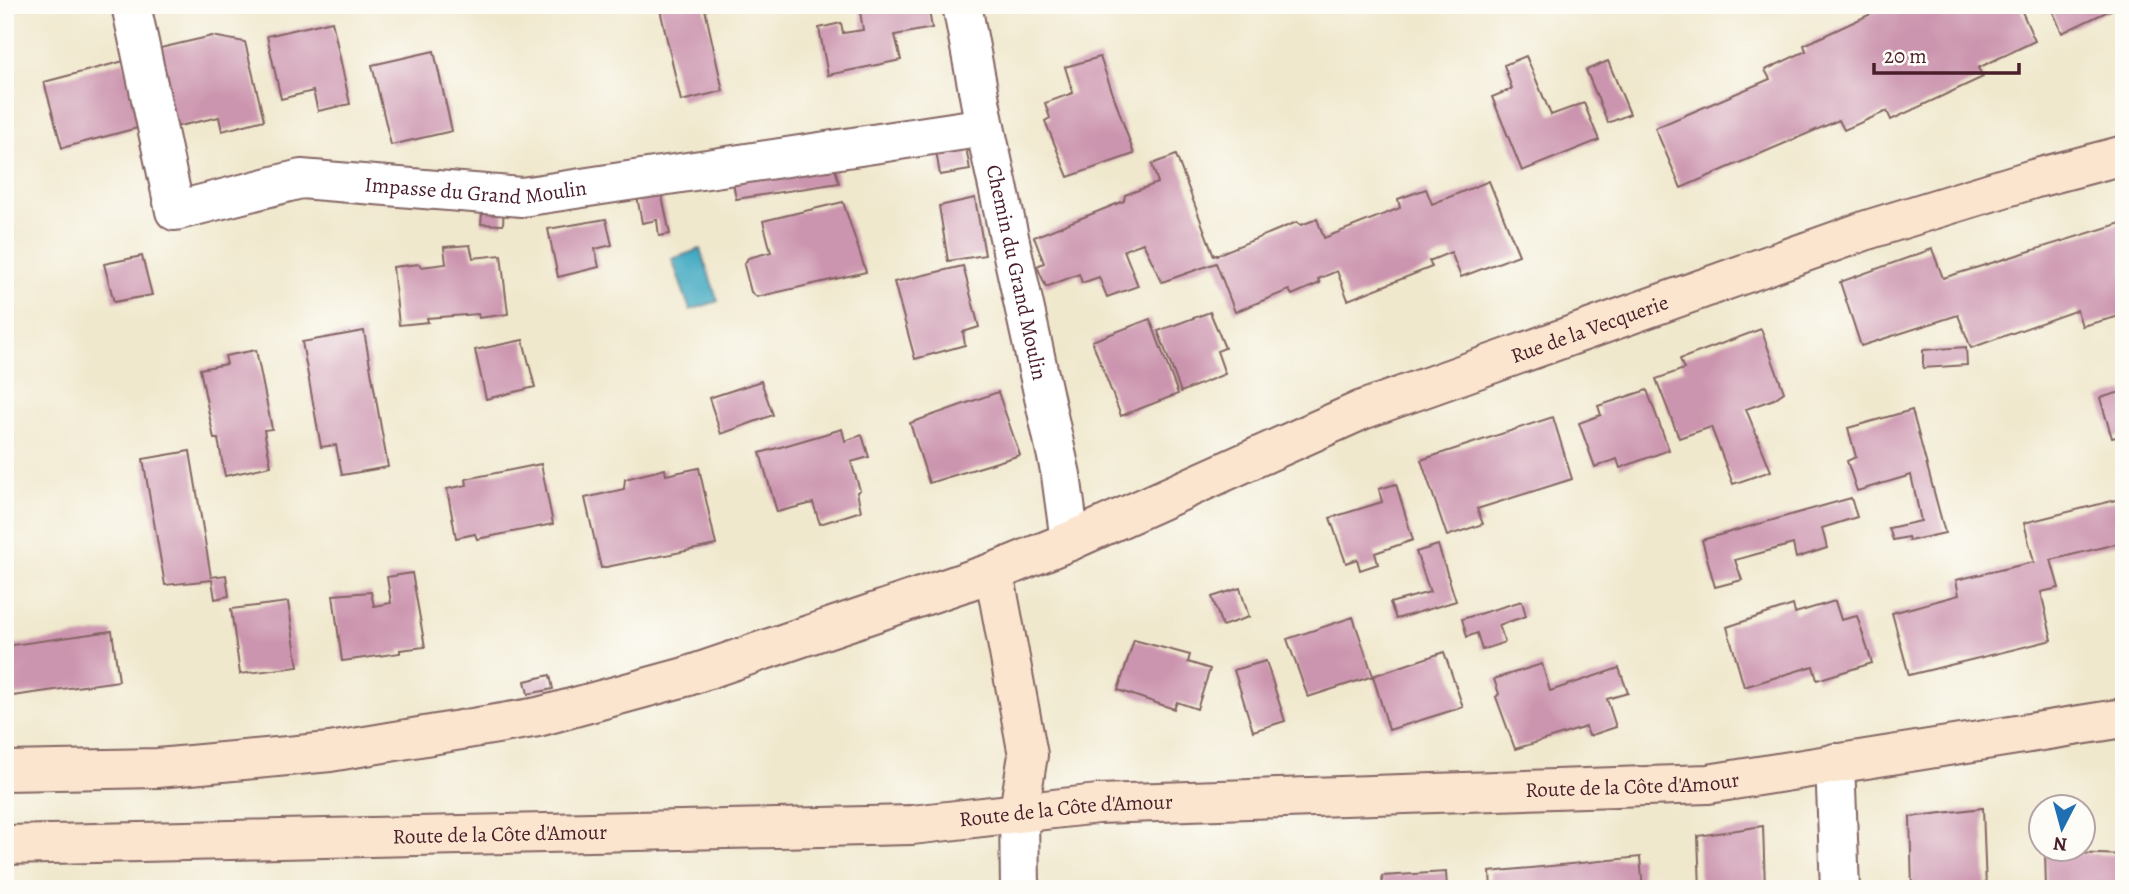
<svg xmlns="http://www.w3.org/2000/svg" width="2129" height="894" font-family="Alegreya,serif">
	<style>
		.water { fill: #41a9c1; stroke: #466476; stroke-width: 2 }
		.building { fill: #cc95af }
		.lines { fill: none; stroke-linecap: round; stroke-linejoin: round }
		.street-casing { stroke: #846564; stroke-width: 42 }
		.secondary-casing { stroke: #846564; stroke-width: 42 }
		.street { stroke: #fff; stroke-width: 38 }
		.secondary { stroke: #fbe5cf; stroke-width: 38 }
		.labels { text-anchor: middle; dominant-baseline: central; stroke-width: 5; stroke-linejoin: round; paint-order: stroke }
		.street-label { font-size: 21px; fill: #4a1f2b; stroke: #fdfcf7 }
	</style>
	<rect width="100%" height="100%" fill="#fdfcf7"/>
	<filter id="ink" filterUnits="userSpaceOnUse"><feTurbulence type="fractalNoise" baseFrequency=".0143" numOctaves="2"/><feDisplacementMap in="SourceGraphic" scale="14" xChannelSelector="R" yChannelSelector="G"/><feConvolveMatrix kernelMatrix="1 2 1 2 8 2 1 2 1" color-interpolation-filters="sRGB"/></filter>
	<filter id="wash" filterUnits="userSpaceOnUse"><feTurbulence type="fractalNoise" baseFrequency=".00686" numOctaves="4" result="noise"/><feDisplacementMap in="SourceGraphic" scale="28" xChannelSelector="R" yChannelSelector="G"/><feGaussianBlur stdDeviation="1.57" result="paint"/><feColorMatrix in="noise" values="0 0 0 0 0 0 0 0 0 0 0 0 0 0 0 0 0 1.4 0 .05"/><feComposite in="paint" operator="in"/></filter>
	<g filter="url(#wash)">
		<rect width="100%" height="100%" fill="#f0e8cd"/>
		<path class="water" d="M 700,249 L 718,301 L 690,310 L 672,259 Z"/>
		<g id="blocks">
			<path class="building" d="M 659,5 L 704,5 L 723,91 L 681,101 Z
				M 859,5 L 928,5 L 932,28 L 895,35 L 901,60 L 828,75 L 819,28 L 841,23 L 843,33 L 863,30 Z
				M 1890,5 L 2019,5 L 2035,41 L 1978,68 L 1983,77 L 1891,120 L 1887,111 L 1844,130 L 1839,120 L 1681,188 L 1655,128 L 1770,79 L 1765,70 L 1806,51 L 1804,45 Z
				M 2050,5 L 2121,5 L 2062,33 Z
				M 332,21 L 350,104 L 318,111 L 313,91 L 281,99 L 267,36 Z
				M 212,36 L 245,42 L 264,120 L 222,131 L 219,117 L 170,128 L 152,50 Z
				M 434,51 L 452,131 L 391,145 L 372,65 Z
				M 1526,56 L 1551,115 L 1584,103 L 1599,140 L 1522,171 L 1492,97 L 1512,89 L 1504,65 Z
				M 1100,57 L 1134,154 L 1068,177 L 1045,121 L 1050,118 L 1045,103 L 1073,93 L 1065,67 Z
				M 124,61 L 141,127 L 62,148 L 44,82 Z
				M 1608,61 L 1630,114 L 1608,123 L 1586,70 Z
				M 965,141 L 970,170 L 940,175 L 935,145 Z
				M 1176,155 L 1214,256 L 1297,222 L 1301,225 L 1317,219 L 1324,238 L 1400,208 L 1398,199 L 1426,189 L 1432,204 L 1489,181 L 1519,255 L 1461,277 L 1451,252 L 1429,261 L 1432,267 L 1348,300 L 1337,271 L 1318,279 L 1320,283 L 1292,295 L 1289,290 L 1235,312 L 1216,263 L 1162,282 L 1143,243 L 1124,250 L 1138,286 L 1107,297 L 1099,277 L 1082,283 L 1079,274 L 1046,287 L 1037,266 L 1044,263 L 1034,237 L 1124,201 L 1125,195 L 1158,183 L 1152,164 Z
				M 833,162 L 839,183 L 736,199 L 732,177 Z
				M 660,187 L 670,234 L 659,236 L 657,220 L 642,223 L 636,191 Z
				M 975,198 L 985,255 L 948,261 L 939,206 Z
				M 483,202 L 504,204 L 503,225 L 481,224 Z
				M 843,202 L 866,272 L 757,297 L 751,292 L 744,265 L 748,258 L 771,252 L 763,221 Z
				M 606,219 L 612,245 L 595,249 L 599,267 L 558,277 L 548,229 Z
				M 2124,222 L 2124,315 L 2082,326 L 2077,310 L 1971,348 L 1958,315 L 1861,346 L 1840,282 L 1932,249 L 1943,278 Z
				M 470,245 L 473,258 L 501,255 L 508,314 L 479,318 L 478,314 L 427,318 L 428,322 L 399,325 L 393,267 L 419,264 L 421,267 L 446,264 L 444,247 Z
				M 142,256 L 152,295 L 114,302 L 104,264 Z
				M 963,266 L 979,327 L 963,332 L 965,345 L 915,359 L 894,282 Z
				M 1210,312 L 1225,348 L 1217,351 L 1225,374 L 1181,392 L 1158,331 Z
				M 1150,319 L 1178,394 L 1121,416 L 1092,341 Z
				M 1761,329 L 1784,392 L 1774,399 L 1746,409 L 1771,471 L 1733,484 L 1711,427 L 1679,438 L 1656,379 L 1684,369 L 1680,359 Z
				M 364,331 L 388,467 L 342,475 L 336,445 L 321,447 L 302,342 Z
				M 523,340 L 535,387 L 486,399 L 475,350 Z
				M 1966,347 L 1967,365 L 1923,368 L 1923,350 Z
				M 256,350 L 272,429 L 264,430 L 271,466 L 225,476 L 218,439 L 214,439 L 200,369 L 227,364 L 225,356 Z
				M 761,381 L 773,415 L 721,434 L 709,398 Z
				M 1647,390 L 1669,450 L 1620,468 L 1617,459 L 1595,467 L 1579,423 L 1601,415 L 1598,406 Z
				M 2124,391 L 2124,435 L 2112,438 L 2100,398 Z
				M 998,392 L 1020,455 L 929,483 L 910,423 Z
				M 1912,410 L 1945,533 L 1909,541 L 1908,537 L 1893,540 L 1889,528 L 1921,521 L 1911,475 L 1857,491 L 1847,461 L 1856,457 L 1848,428 Z
				M 1553,417 L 1572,479 L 1477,509 L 1483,524 L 1447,536 L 1421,460 Z
				M 842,429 L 845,441 L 862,435 L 869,457 L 851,462 L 860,490 L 857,492 L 861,511 L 820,524 L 813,503 L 777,512 L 760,453 Z
				M 190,451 L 211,577 L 226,575 L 229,596 L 215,599 L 212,580 L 165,585 L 143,459 Z
				M 541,464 L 553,524 L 477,539 L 475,534 L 456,538 L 447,489 L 467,485 L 466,479 Z
				M 699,468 L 716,545 L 601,568 L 585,498 L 624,489 L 625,479 L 665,469 L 666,475 Z
				M 1396,484 L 1413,540 L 1375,553 L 1378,564 L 1360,570 L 1357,559 L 1346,563 L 1330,518 L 1382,502 L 1379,489 Z
				M 1851,498 L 1857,517 L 1822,528 L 1827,548 L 1796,558 L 1793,544 L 1735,560 L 1742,580 L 1715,587 L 1702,540 Z
				M 2124,498 L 2124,542 L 2051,560 L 2059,588 L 2041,592 L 2052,640 L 1909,675 L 1892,613 L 1959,595 L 1956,580 L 2034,562 L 2024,523 Z
				M 1438,545 L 1456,601 L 1396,619 L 1390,603 L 1430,592 L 1416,552 Z
				M 412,573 L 425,647 L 400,650 L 400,653 L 342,661 L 333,595 L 371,592 L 374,606 L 391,603 L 387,577 Z
				M 1240,588 L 1249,617 L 1222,626 L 1212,597 Z
				M 1522,601 L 1526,616 L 1499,625 L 1505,642 L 1482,650 L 1477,633 L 1467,637 L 1462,619 Z
				M 1835,601 L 1841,620 L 1857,616 L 1872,663 L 1817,680 L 1813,666 L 1744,687 L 1727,627 L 1793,605 L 1795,613 Z
				M 288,602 L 298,667 L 240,674 L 231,609 Z
				M 1353,617 L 1373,676 L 1308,697 L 1287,639 Z
				M 112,631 L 119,681 L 5,697 L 5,646 Z
				M 1134,640 L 1190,655 L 1188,662 L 1210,669 L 1197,709 L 1177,702 L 1174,709 L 1118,690 Z
				M 1444,652 L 1463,707 L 1389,730 L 1373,676 Z
				M 1266,661 L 1285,721 L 1253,731 L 1234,670 Z
				M 1542,664 L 1550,691 L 1619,668 L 1628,693 L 1607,699 L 1616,727 L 1589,736 L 1586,727 L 1515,749 L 1496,697 L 1499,694 L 1494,679 Z
				M 550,675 L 553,689 L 528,694 L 525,681 Z
				M 1983,808 L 1986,889 L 1912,889 L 1910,817 Z
				M 1763,826 L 1765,889 L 1700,889 L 1698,836 Z
				M 2045,852 L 2124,855 L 2124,889 L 2046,889 Z
				M 1640,857 L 1643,889 L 1491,889 L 1490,872 Z
				M 1446,872 L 1447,889 L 1383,889 L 1382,876 Z"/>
		</g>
	</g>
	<g filter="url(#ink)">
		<use href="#blocks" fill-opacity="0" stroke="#846564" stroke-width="2"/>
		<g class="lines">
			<g class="street-casing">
				<g id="street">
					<path id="s1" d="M 131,5 L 175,211 L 301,179 L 522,197 L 985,127"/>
					<path id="s2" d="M 962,5 L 985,127 L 1061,475 L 1070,541"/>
					<path d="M 1835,763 L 1840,889"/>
					<path d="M 1019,811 L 1020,889"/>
				</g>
			</g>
			<g class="secondary-casing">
				<g id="secondary">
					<path d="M 994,572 L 1028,755 L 1019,811"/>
					<path id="s3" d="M 5,771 L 158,768 L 330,752 L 538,717 L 685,677 L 994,572 L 1070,541 L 1362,410 L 1870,229 L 2033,179 L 2124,155"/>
					<path id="s4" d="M 5,845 L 912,825 L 1098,804 L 1708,784 L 2124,718"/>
				</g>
			</g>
			<use href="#street" class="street"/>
			<use href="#secondary" class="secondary"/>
		</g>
	</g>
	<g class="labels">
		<g class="street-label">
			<text stroke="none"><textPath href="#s1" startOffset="516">Impasse du Grand Moulin</textPath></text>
			<text stroke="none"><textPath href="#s2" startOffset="273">Chemin du Grand Moulin</textPath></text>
			<text stroke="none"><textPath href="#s3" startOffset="1659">Rue de la Vecquerie</textPath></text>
			<text stroke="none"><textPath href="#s4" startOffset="1629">Route de la Côte d'Amour</textPath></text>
			<text stroke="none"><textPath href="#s4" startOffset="1062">Route de la Côte d'Amour</textPath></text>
			<text stroke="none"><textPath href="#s4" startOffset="495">Route de la Côte d'Amour</textPath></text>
		</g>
	</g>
	<rect width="2129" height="894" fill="none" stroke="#fdfcf7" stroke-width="28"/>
	<g transform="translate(2062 828) rotate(186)"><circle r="33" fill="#fdfcf7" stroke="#b5a4a5" stroke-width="2"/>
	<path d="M0-5L12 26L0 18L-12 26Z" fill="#1f6fb2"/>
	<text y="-10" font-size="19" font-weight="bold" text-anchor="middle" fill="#4a1f2b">N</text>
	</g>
	<path d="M1874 63v10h145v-10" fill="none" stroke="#4a1f2b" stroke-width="3.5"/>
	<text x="1884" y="63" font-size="21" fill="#4a1f2b" stroke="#fdfcf7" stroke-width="5" paint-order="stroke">20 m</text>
</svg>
